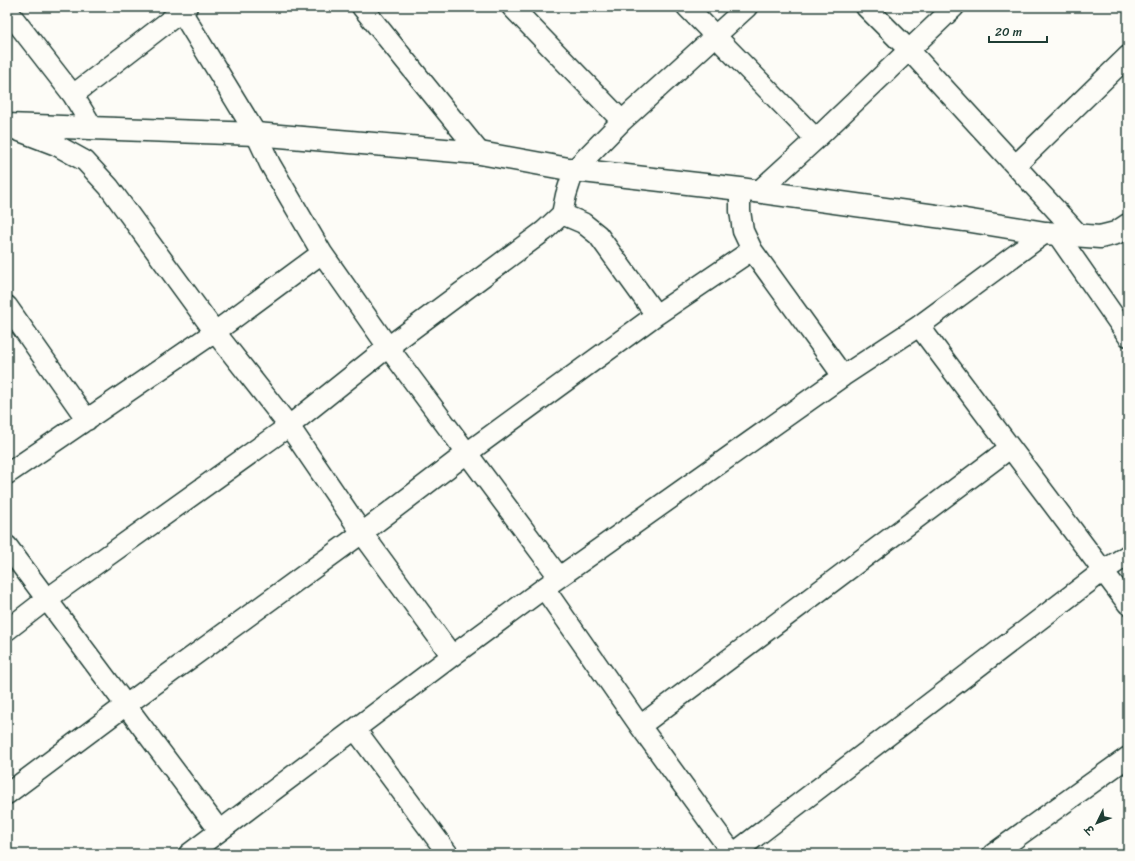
<svg xmlns="http://www.w3.org/2000/svg" width="1135" height="861" font-family="Sriracha,'Playpen Sans Deva',sans-serif">
	<style>
		.lines { fill: none; stroke-linecap: round; stroke-linejoin: round }
		.street-casing { stroke: #1f3d34; stroke-width: 23 }
		.secondary-casing { stroke: #1f3d34; stroke-width: 25 }
		.street { stroke: #fdfcf7; stroke-width: 20 }
		.secondary { stroke: #fdfcf7; stroke-width: 22 }
	</style>
	<rect width="100%" height="100%" fill="#fdfcf7"/>
	<filter id="ink" filterUnits="userSpaceOnUse"><feTurbulence type="fractalNoise" baseFrequency=".025" numOctaves="2"/><feDisplacementMap in="SourceGraphic" scale="8" xChannelSelector="R" yChannelSelector="G"/><feConvolveMatrix kernelMatrix="1 2 1 2 8 2 1 2 1" color-interpolation-filters="sRGB"/></filter>
	<g filter="url(#ink)">
		<g class="lines">
			<g class="street-casing">
				<path id="street" d="M 362,7 L 480,153
					M 512,7 L 622,121
					M 687,7 L 816,139
					M 866,7 L 909,50 L 1079,235
					M 7,10 L 73,95 L 93,128
					M 181,11 L 256,134 L 270,164 L 322,253 L 388,347 L 559,577
					M 73,95 L 187,7
					M 9,127 L 56,145 L 85,161 L 109,187 L 215,332 L 289,426 L 362,533 L 452,656
					M 1016,165 L 1128,56
					M 740,189 L 740,211 L 743,231 L 752,250
					M 758,192 L 816,139 L 954,7
					M 562,214 L 583,223 L 598,235 L 656,315
					M 1057,234 L 1128,336
					M 7,306 L 87,420
					M 919,326 L 1128,604
					M 7,474 L 215,332 L 322,253
					M 7,546 L 219,830
					M 544,588 L 640,726 L 733,854
					M 7,630 L 47,599 L 289,426 L 388,347 L 544,231 L 562,214 L 566,195 L 574,170 L 622,121 L 747,7
					M 640,726 L 1010,448
					M 355,729 L 448,854
					M 7,794 L 126,705 L 362,533 L 467,453 L 656,315 L 752,250 L 843,376
					M 189,854 L 452,656 L 544,588 L 843,376 L 919,326 L 1045,233
					M 733,854 L 1103,571 L 1128,555
					M 993,854 L 1128,757"/>
			</g>
			<g class="secondary-casing">
				<path id="secondary" d="M 7,125 L 256,134 L 480,153 L 574,170 L 740,189 L 965,220 L 1045,233 L 1100,237 L 1116,233 L 1128,225"/>
			</g>
			<use href="#street" class="street"/>
			<use href="#secondary" class="secondary"/>
		</g>
	</g>
	<rect width="1135" height="861" fill="none" stroke="#fdfcf7" stroke-width="24"/>
	<rect x="12" y="12" width="1111" height="837" fill="none" stroke="#1f3d34" stroke-width="1.5" filter="url(#ink)"/>
	<g transform="translate(1097 823) rotate(227)" stroke="#fdfcf7" stroke-width="3" paint-order="stroke">
	<path d="M0-3L7 15L0 10L-7 15Z" fill="#1f3d34"/>
	<text y="-6" font-size="11" font-weight="bold" text-anchor="middle" fill="#1f3d34">उ</text>
	</g>
	<path d="M989 36v6h58v-6" fill="none" stroke="#1f3d34" stroke-width="2"/>
	<text x="995" y="36" font-size="12" fill="#1f3d34" stroke="#fdfcf7" stroke-width="3" paint-order="stroke">20 m</text>
</svg>
